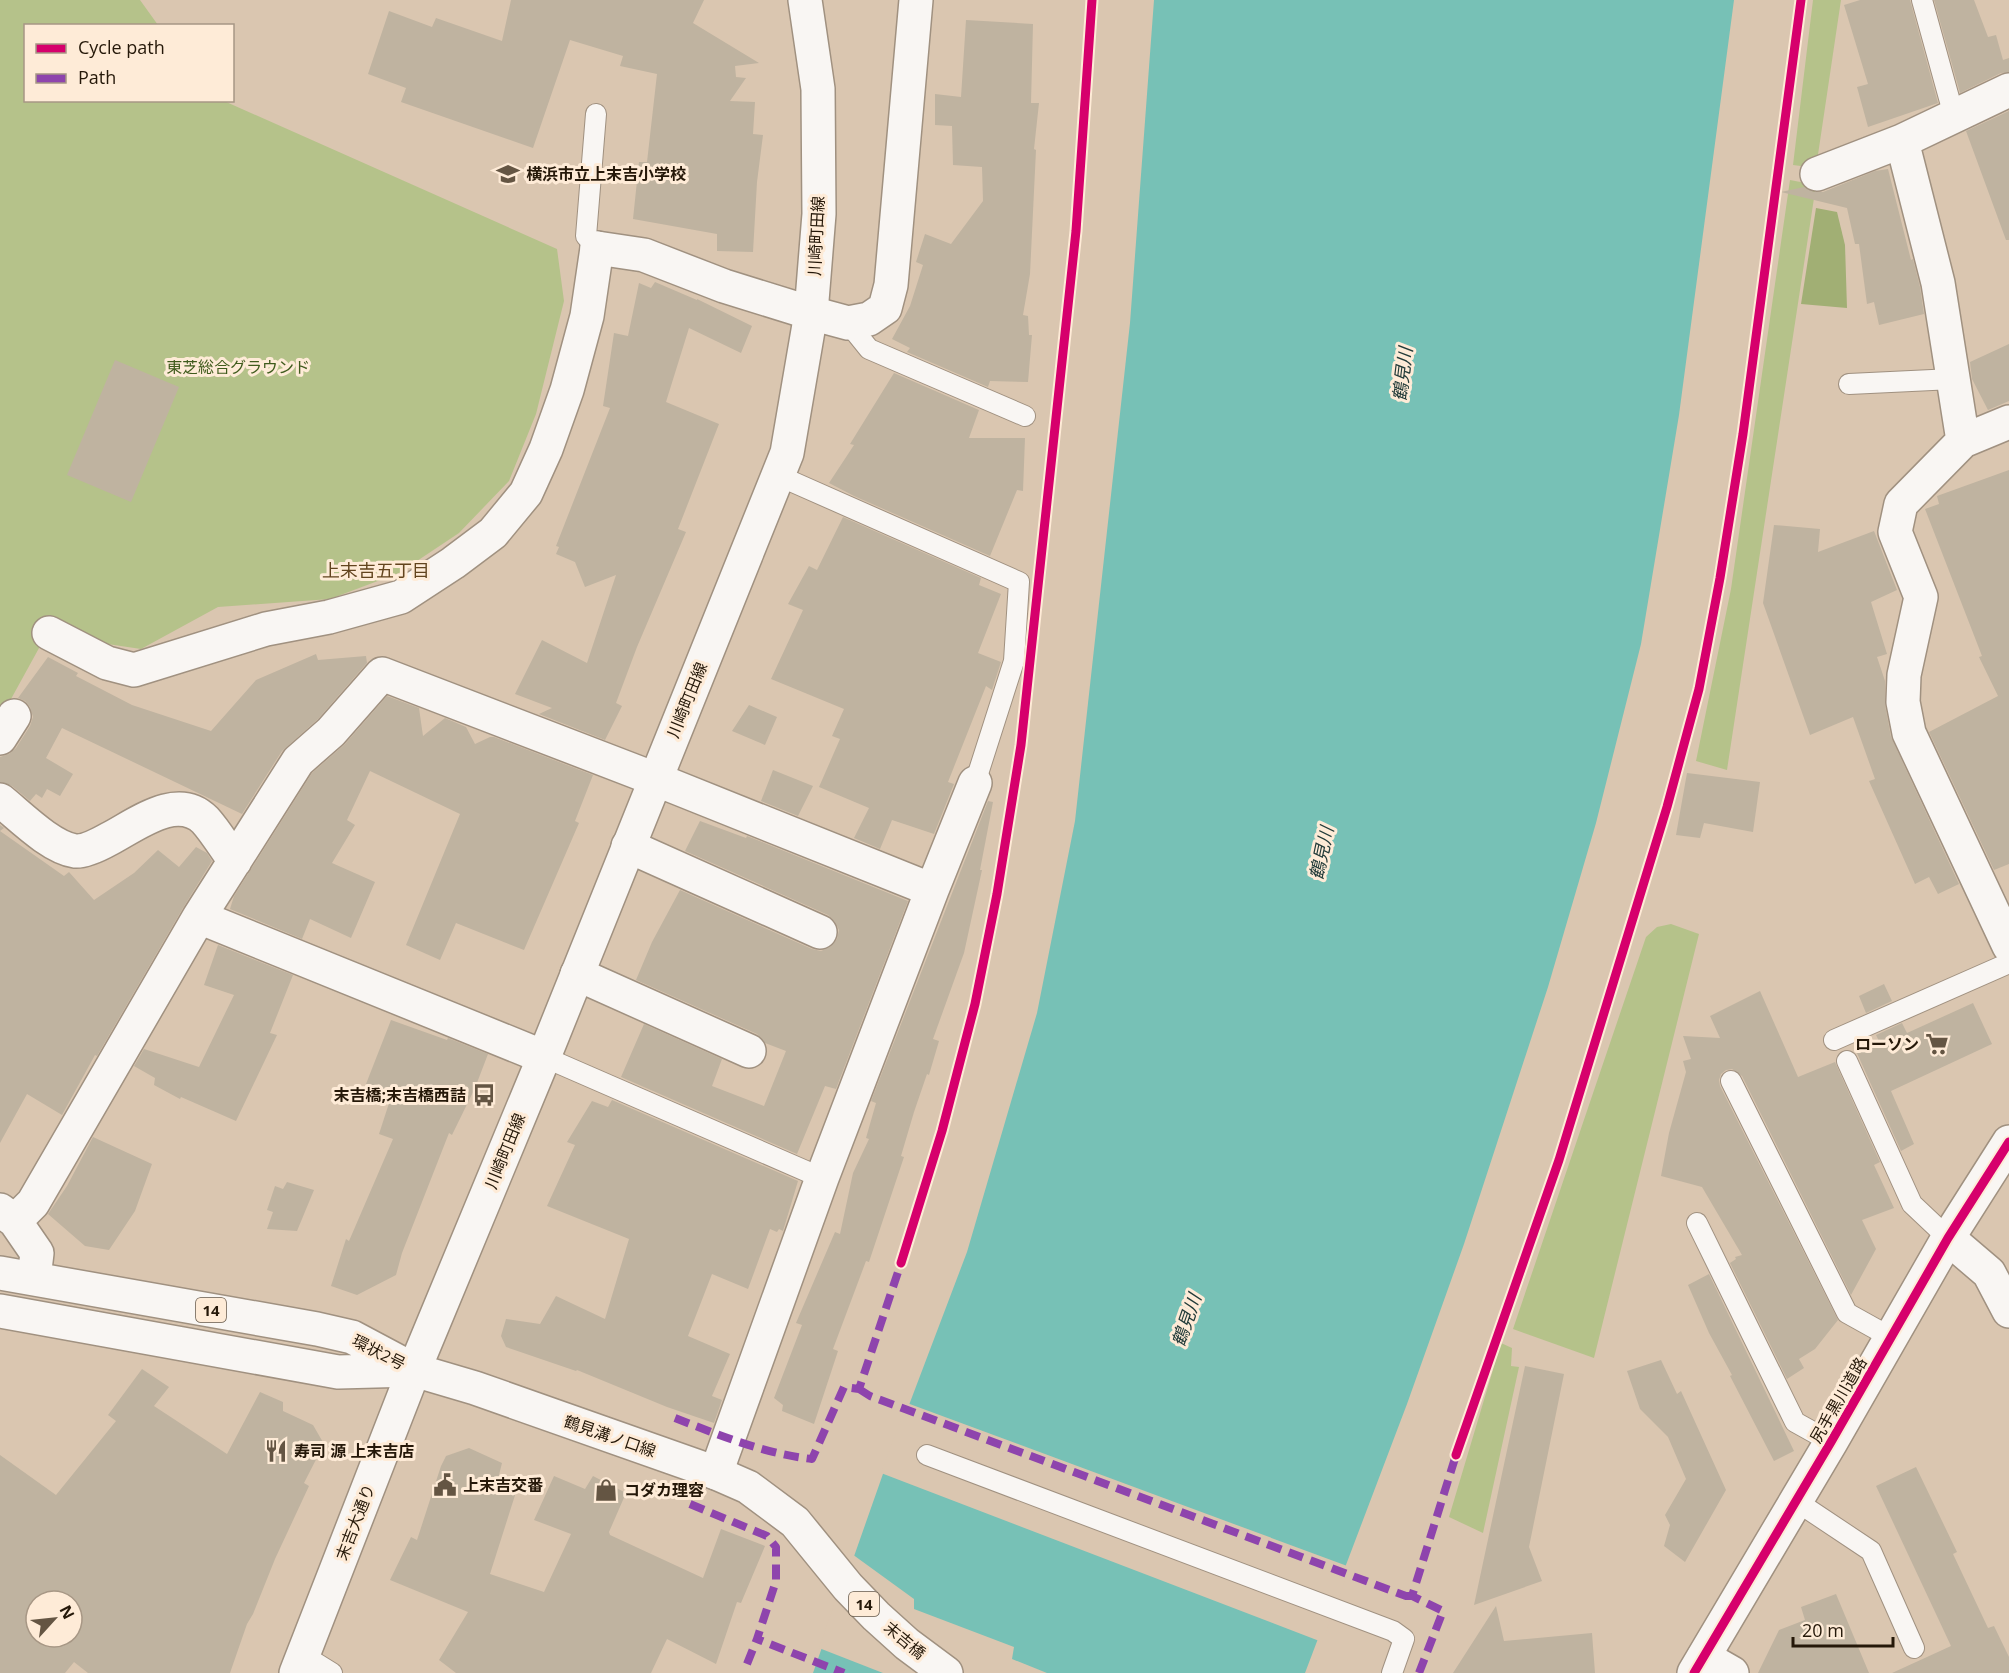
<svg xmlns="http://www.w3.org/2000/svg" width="2009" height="1673" font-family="'Open Sans','Noto Sans JP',sans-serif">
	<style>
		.green { fill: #b5c28a }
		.forest { fill: #a1af74 }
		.water { fill: #77c1b6 }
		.pier { fill: #dac6b0 }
		.building { fill: #bfb3a0; fill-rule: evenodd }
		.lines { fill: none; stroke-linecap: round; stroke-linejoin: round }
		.lane-casing { stroke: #a09180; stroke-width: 22 }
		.street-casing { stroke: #a09180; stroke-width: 36 }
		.secondary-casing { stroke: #a09180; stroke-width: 36 }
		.primary-casing { stroke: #a09180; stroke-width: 36 }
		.lane { stroke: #f9f6f3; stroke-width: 20 }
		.street { stroke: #f9f6f3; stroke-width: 33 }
		.secondary { stroke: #f9f6f3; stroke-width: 33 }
		.primary { stroke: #f9f6f3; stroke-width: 33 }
		.quiet { stroke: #8e44ad; stroke-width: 8; stroke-dasharray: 15 8; stroke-linecap: butt }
		.cycleway-casing { stroke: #feebd7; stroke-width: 13 }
		.cycleway { stroke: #d6006c; stroke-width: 9 }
		.labels { text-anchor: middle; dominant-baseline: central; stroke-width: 6; stroke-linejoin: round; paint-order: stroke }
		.shield { fill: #feebd7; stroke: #665747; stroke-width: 1.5 }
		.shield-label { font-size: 15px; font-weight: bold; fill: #251809 }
		.poi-label { font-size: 16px; font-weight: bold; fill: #251809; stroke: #feebd7; text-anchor: start }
		.street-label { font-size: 16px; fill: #251809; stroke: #feebd7 }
		.park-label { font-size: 16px; fill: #3f5b1c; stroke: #feebd7 }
		.water-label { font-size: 18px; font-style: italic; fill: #223b39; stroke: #feebd7 }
		.neighbourhood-label { font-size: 18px; fill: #62441e; stroke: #feebd7 }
	</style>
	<rect width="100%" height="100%" fill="#dac6b0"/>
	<path class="green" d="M 0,0 L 140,0 L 158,25 L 26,26 L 26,100 L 224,101 L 557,249 L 564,301 L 536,414 L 509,481 L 459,533 L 399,573 L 330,599 L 218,607 L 141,649 L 94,642 L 55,619 L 0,719 Z
		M 1813,0 L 1841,0 L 1816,168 L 1793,165 Z
		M 1790,180 L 1816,185 L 1727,770 L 1696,761 L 1731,589 Z
		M 1671,924 L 1699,934 L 1594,1358 L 1513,1329 L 1646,937 L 1657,927 Z
		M 1501,1343 L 1512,1348 L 1511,1366 L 1519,1367 L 1483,1533 L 1449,1517 Z"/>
	<path class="forest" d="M 1816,208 L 1837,212 L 1845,245 L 1847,308 L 1801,304 Z"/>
	<path class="water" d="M 1154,0 L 1734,0 L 1679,415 L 1641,644 L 1596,823 L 1548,987 L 1464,1244 L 1407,1404 L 1305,1673 L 813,1673 L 884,1471 L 967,1252 L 1037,1013 L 1075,821 L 1130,323 Z"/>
	<path class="pier" d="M 907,1403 L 1350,1567 L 1322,1642 L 881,1473 Z
		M 852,1554 L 914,1599 L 914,1609 L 1014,1647 L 1012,1659 L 1047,1673 L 883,1673 L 819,1648 Z"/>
	<path class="building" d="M 511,0 L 704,0 L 693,23 L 759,63 L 735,66 L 736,77 L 746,78 L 730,101 L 755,102 L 753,134 L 763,135 L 757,182 L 753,252 L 717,251 L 717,234 L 633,219 L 639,162 L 647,162 L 657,74 L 620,66 L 623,56 L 570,40 L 533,148 L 401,102 L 406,88 L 368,74 L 389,11 L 432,27 L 436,18 L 502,41 Z
		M 1860,0 L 1910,0 L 1938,103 L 1868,127 L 1857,87 L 1868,84 L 1844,5 Z
		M 1934,0 L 1974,0 L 1988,37 L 1996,35 L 2003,60 L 2009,58 L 2009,72 L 2001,73 L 1960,93 Z
		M 966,20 L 1033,24 L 1031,103 L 1039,103 L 1034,149 L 1036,150 L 1030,274 L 1023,315 L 1028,316 L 1029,335 L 1032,335 L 1028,382 L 990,381 L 988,387 L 907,352 L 910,348 L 892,339 L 910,306 L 923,265 L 916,262 L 925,234 L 951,244 L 983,201 L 982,167 L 953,165 L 952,126 L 935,125 L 935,94 L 961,97 Z
		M 2009,111 L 2009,240 L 2006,240 L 1966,131 Z
		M 1888,169 L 1911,260 L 1913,259 L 1920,287 L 1924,314 L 1879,325 L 1874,302 L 1867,304 L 1859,244 L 1855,244 L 1847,208 L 1781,192 L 1804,187 L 1814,192 L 1823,192 L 1875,171 Z
		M 655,282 L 697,300 L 697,299 L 752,326 L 741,353 L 689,328 L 666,402 L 719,424 L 678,529 L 686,532 L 637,647 L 616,703 L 622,706 L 605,740 L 539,714 L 552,708 L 515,694 L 542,640 L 587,663 L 616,575 L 585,587 L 575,562 L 556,554 L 559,547 L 556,546 L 610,408 L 603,406 L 614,333 L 628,336 L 639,283 L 651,288 Z
		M 2009,344 L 2009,401 L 1988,410 L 1972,379 L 1970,362 Z
		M 115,360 L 179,387 L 131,502 L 67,475 Z
		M 894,373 L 979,410 L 969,438 L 1025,438 L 1023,491 L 1017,490 L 990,556 L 854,496 L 829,483 L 854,445 L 850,444 Z
		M 2009,470 L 2009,864 L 1994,870 L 1929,732 L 1998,696 L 1979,657 L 1982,656 L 1925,509 L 1939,504 L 1937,496 Z
		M 843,517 L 981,578 L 979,585 L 1001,594 L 978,653 L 1001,662 L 992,690 L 986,686 L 948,782 L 954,784 L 934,834 L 892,820 L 880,849 L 854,838 L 869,808 L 819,787 L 840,739 L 832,736 L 844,709 L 771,679 L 803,610 L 788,604 L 809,566 L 817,570 Z
		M 1774,525 L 1820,529 L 1818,552 L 1874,531 L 1897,590 L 1871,602 L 1887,654 L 1877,657 L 1885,681 L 1885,705 L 1891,737 L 1959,884 L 1938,894 L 1929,877 L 1915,884 L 1869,781 L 1875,779 L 1853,717 L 1810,735 L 1763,603 Z
		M 316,654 L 318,660 L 366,656 L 367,663 L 318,719 L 282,751 L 242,814 L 62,728 L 46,758 L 73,774 L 60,796 L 47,789 L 42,798 L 36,794 L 30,801 L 12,786 L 0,782 L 0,757 L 9,754 L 16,748 L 30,726 L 33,717 L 30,707 L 25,701 L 18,698 L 48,657 L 78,673 L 76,676 L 132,705 L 211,731 L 256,680 Z
		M 387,696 L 419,708 L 423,736 L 445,718 L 466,727 L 475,744 L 490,737 L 494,737 L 593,775 L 575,821 L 579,823 L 524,950 L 456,923 L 440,960 L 406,945 L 460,814 L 370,771 L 347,820 L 355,825 L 332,863 L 375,882 L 351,938 L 310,919 L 302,939 L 230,909 L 234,896 L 312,773 L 345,744 Z
		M 749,705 L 777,717 L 765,745 L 732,731 Z
		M 773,770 L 813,786 L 798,816 L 761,801 Z
		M 1687,773 L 1760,782 L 1753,832 L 1704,823 L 1700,838 L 1676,835 Z
		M 988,801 L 993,802 L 980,870 L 982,870 L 964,953 L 933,1039 L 939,1041 L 929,1075 L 927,1074 L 914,1112 L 901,1156 L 904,1157 L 869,1262 L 866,1261 L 833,1349 L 838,1351 L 814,1424 L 782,1411 L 783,1405 L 774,1398 L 802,1325 L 796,1323 L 835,1232 L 840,1234 L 853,1173 L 869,1139 L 866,1138 L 876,1103 L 871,1101 Z
		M 700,821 L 746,838 L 747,836 L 908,901 L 836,1089 L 825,1086 L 797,1154 L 621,1077 L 644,1024 L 722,1059 L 712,1086 L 764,1106 L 786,1051 L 765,1043 L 757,1034 L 636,980 L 652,942 L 680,890 L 812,949 L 821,951 L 830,947 L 837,939 L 839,930 L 835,922 L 828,915 L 685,851 Z
		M 0,825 L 4,828 L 0,831 L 64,876 L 69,872 L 94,900 L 134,873 L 158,850 L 179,867 L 196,847 L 207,853 L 212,861 L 183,908 L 97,1056 L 95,1055 L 62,1115 L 27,1094 L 0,1143 Z
		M 218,945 L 293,975 L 270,1033 L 277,1035 L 236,1121 L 181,1097 L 180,1099 L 154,1085 L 155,1078 L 134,1066 L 144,1049 L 199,1067 L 234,995 L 204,985 Z
		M 1884,984 L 1892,1001 L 1866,1013 L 1859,996 Z
		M 1760,991 L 1798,1077 L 1835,1062 L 1880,1162 L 1874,1165 L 1894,1208 L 1862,1220 L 1876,1249 L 1851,1295 L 1742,1076 L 1732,1069 L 1726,1070 L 1721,1074 L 1719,1080 L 1720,1086 L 1838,1320 L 1815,1349 L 1799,1359 L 1804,1368 L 1787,1379 L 1730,1263 L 1736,1259 L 1735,1257 L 1742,1255 L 1702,1187 L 1661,1176 L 1669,1133 L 1686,1072 L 1683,1061 L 1691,1059 L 1683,1036 L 1720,1038 L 1710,1016 Z
		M 1973,1003 L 1992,1044 L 1891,1091 L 1914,1144 L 1901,1151 L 1856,1051 L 1879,1041 L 1876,1035 L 1902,1023 L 1907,1033 Z
		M 391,1020 L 447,1040 L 448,1038 L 488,1054 L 475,1088 L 452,1135 L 449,1133 L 402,1253 L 396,1275 L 357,1295 L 331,1286 L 346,1239 L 349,1241 L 393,1139 L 379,1134 L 392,1094 L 366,1084 Z
		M 612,1100 L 798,1181 L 783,1231 L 779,1229 L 777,1232 L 770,1229 L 748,1289 L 712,1274 L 688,1336 L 730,1354 L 712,1396 L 722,1400 L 714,1423 L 667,1407 L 577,1370 L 576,1371 L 506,1347 L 501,1336 L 506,1319 L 540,1324 L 556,1296 L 605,1319 L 629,1239 L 547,1206 L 575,1145 L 567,1142 L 592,1101 L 608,1107 Z
		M 93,1137 L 152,1164 L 135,1211 L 109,1250 L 85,1246 L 48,1214 L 67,1186 Z
		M 287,1182 L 314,1190 L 297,1231 L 267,1229 L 273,1212 L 267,1210 L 275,1186 L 283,1189 Z
		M 1709,1274 L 1794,1451 L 1774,1461 L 1730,1376 L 1732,1375 L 1709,1333 L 1688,1285 Z
		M 1661,1360 L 1677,1394 L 1681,1391 L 1726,1490 L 1685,1562 L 1664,1546 L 1670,1525 L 1665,1515 L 1686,1479 L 1668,1437 L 1640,1409 L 1627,1371 Z
		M 1525,1366 L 1564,1374 L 1529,1547 L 1542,1581 L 1474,1605 Z
		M 142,1369 L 169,1387 L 154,1406 L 227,1454 L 260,1392 L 283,1402 L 283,1411 L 313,1425 L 324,1444 L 304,1483 L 309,1486 L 275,1559 L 253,1614 L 247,1624 L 230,1673 L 88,1673 L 74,1662 L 65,1673 L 0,1673 L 0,1455 L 56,1495 L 116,1421 L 108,1415 ZM 36,1601 L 72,1601 L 72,1637 L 36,1637 Z
		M 469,1448 L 502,1463 L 497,1483 L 517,1489 L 490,1574 L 544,1592 L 571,1534 L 534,1520 L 554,1476 L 585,1489 L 593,1476 L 626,1493 L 609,1532 L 610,1535 L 703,1578 L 721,1529 L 765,1546 L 741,1603 L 737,1602 L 716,1664 L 667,1639 L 651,1673 L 456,1673 L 439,1660 L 468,1612 L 390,1580 L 411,1537 L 417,1540 L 441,1466 L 446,1456 Z
		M 1916,1467 L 1957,1552 L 1953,1554 L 1988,1628 L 1994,1626 L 2009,1657 L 2009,1673 L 1892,1673 L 1951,1646 L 1876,1486 Z
		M 1836,1594 L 1869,1673 L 1758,1673 L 1779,1630 L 1805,1620 L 1801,1607 Z
		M 1496,1606 L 1504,1641 L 1592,1633 L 1595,1673 L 1453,1673 Z"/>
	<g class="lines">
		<g class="lane-casing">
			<path id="lane" d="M 1922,0 L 1954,116
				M 596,114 L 586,236 L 597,248
				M 848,323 L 869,349 L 1025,416
				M 1849,384 L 1953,379
				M 777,475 L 1019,582 L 1014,661 L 975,783
				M 1834,1040 L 2009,963
				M 544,1057 L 822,1178
				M 1847,1061 L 1912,1204 L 1948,1238
				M 1731,1081 L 1847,1313 L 1892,1338
				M 1697,1223 L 1795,1422 L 1831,1442
				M 927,1455 L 1393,1631 L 1404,1639 L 1392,1673
				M 1796,1501 L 1871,1551 L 1914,1648
				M 303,1655 L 332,1673"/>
		</g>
		<g class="street-casing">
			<path id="street" d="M 1902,141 L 1938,283 L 1963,441
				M 1817,174 L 1902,141 L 2009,90
				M 597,248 L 644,255 L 724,286 L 811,313 L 848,323 L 869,319 L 885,308 L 891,285 L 916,0
				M 2009,422 L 1963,441 L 1901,504 L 1895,532 L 1921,597 L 1904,675 L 1903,702 L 1909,733 L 2009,946
				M 0,738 L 14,716
				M 0,800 C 20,816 50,847 75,851 C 85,852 100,844 109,839 C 136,825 177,792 205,820 C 216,832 225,848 235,861
				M 628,846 L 820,932
				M 199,917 L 544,1057
				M 577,974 L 749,1051
				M 0,1210 L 15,1221 L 37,1253 L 34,1278
				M 15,1221 L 33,1203 L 199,917 L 298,761 L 331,732 L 382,674 L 655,779 L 932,890
				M 1948,1238 L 1989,1273 L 2009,1311
				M 716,1473 L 822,1178 L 932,890 L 975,783
				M 1704,1657 L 1732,1673"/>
		</g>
		<g class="secondary-casing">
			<path id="secondary" d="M 49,633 L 107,663 L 134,670 L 266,629 L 329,617 L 401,597 L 453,563 L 493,533 L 526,493 L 546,449 L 567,390 L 587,316 L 597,248
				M 296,1673 L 414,1370 L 544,1057 L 787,453 L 811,313 L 819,214 L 818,89 L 805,0"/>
		</g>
		<g class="primary-casing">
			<path id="primary" d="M 0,1273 L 317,1329 L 352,1337 L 414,1370 L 475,1388 L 716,1473 L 748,1487 L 795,1522 L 848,1587 L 876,1616 L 907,1644 L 946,1673
				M 0,1311 L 338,1372 L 413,1370
				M 1694,1673 L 1831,1442 L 1948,1238 L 2009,1142"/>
		</g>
		<use href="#lane" class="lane"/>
		<use href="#street" class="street"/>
		<use href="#secondary" class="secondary"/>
		<use href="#primary" class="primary"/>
		<path class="quiet" d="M 859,1389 L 870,1396 L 1406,1596 L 1412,1596
			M 675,1418 C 719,1435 765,1454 812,1459 L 844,1387 L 859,1389 L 901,1263
			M 690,1504 L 767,1536 L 776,1547 L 776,1581 L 757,1639 L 844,1673
			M 747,1664 L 757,1639
			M 1419,1673 L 1443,1611 L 1412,1596 L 1456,1455"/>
		<g class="cycleway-casing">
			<path id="cycleway" d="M 901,1263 L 942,1131 L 975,1004 L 997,894 L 1021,745 L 1076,231 L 1092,0
				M 1456,1455 L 1559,1160 L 1667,807 L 1699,689 L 1720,578 L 1743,434 L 1801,0
				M 1694,1673 L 1831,1442 L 1948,1238 L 2009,1142"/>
		</g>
		<use href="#cycleway" class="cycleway"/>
	</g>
	<defs>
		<g id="school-bare" transform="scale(1.8)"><path d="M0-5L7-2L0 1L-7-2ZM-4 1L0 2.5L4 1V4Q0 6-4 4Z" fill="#645543" stroke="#feebd7" stroke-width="2.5" paint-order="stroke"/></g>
		<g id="supermarket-bare" transform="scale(1.8)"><path d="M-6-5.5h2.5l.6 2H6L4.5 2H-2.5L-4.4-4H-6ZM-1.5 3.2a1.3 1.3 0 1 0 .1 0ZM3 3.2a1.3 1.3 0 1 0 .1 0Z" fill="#645543" stroke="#feebd7" stroke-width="2.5" paint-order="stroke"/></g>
		<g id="bus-bare" transform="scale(1.8)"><path d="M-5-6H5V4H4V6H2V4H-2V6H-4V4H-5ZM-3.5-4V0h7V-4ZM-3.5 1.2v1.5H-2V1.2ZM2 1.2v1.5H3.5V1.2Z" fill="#645543" stroke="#feebd7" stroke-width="2.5" paint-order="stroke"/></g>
		<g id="restaurant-bare" transform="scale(1.8)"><path d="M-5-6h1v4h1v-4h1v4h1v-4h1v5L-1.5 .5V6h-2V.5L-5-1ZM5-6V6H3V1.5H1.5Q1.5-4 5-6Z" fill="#645543" stroke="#feebd7" stroke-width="2.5" paint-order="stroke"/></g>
		<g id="civic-bare" transform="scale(1.8)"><path d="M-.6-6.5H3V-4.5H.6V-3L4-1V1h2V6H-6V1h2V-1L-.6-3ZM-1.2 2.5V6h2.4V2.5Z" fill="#645543" stroke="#feebd7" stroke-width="2.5" paint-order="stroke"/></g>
		<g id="shop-bare" transform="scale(1.8)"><path d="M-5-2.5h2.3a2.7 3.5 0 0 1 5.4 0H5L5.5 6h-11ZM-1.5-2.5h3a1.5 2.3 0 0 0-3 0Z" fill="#645543" stroke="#feebd7" stroke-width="2.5" paint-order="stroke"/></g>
	</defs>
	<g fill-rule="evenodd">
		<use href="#school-bare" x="508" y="174"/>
		<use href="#supermarket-bare" x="1937" y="1044"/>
		<use href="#bus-bare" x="484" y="1095"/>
		<use href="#restaurant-bare" x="276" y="1451"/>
		<use href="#civic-bare" x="445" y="1485"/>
		<use href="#shop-bare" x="606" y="1490"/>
	</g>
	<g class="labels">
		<g class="shield">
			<rect x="196" y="1298" width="30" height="24" rx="4.5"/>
			<rect x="849" y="1592" width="30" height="24" rx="4.5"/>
		</g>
		<g class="shield-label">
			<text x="211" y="1310">14</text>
			<text x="864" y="1604">14</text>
		</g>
		<g class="poi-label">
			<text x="526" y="174">横浜市立上末吉小学校</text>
			<text x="1919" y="1044" text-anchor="end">ローソン</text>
			<text x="466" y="1095" text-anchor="end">末吉橋;末吉橋西詰</text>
			<text x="294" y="1451">寿司 源 上末吉店</text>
			<text x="463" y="1485">上末吉交番</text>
			<text x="624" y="1490">コダカ理容</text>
		</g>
		<g class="street-label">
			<text transform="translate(816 236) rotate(-87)">川崎町田線</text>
			<text transform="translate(687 700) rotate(-68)">川崎町田線</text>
			<text transform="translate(505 1151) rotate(-68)">川崎町田線</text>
			<text transform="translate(379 1352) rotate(27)">環状2号</text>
			<text transform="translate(1838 1400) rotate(-60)">尻手黒川道路</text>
			<text transform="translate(610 1436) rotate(19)">鶴見溝ノ口線</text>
			<text transform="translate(355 1522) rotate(-69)">末吉大通り</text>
			<text transform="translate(905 1640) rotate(40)">末吉橋</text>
		</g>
		<g class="park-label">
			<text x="238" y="367">東芝総合グラウンド</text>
		</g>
		<g class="water-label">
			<text transform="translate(1402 374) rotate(-83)">鶴見川</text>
			<text transform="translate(1321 853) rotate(-78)">鶴見川</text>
			<text transform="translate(1186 1320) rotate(-71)">鶴見川</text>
		</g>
		<g class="neighbourhood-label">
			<text x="376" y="570">上末吉五丁目</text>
		</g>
	</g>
	<rect x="24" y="24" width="210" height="78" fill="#feebd7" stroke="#a79785" stroke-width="1.5"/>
	<rect x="36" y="44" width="30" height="9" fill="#d6006c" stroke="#a79785" stroke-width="1.5"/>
	<text x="78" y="54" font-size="18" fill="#251809">Cycle path</text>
	<rect x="36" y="74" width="30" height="9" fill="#8e44ad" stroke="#a79785" stroke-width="1.5"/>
	<text x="78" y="84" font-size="18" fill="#251809">Path</text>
	<g transform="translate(54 1619) rotate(63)"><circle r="28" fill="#feebd7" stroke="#a79785" stroke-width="1.5"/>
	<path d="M0-4.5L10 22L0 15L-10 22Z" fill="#645543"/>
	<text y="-9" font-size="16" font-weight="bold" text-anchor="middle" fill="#251809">N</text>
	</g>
	<path d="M1793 1637v9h100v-9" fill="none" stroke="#251809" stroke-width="3"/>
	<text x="1802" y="1637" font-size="18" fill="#251809" stroke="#feebd7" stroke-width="4.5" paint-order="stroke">20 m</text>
</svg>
